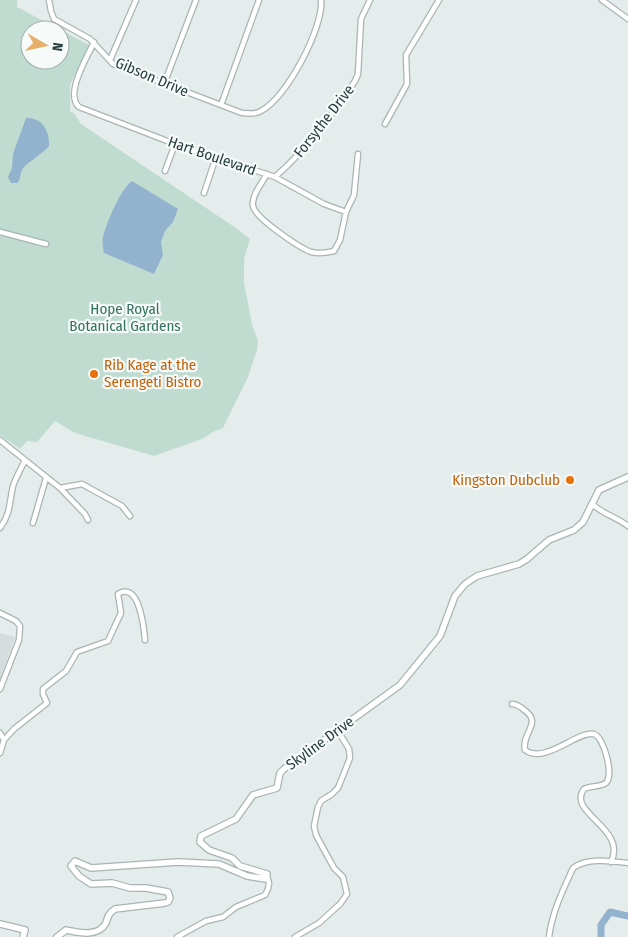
<svg xmlns="http://www.w3.org/2000/svg" width="628" height="937" font-family="'Fira Sans Condensed',sans-serif">
	<style>
		.built { fill: #d4dddc }
		.green { fill: #c0dcd1; fill-rule: evenodd }
		.water { fill: #92b2cd }
		.lines { fill: none; stroke-linecap: round; stroke-linejoin: round }
		.river { stroke: #92b2cd; stroke-width: 7 }
		.minor-casing { stroke: #a8b5b4; stroke-width: 7 }
		.tertiary-casing { stroke: #a8b5b4; stroke-width: 8 }
		.minor { stroke: #fff; stroke-width: 4.5 }
		.tertiary { stroke: #fff; stroke-width: 5.5 }
		.food-dot { fill: #e8710a; stroke: #f6faf9; stroke-width: 2 }
		.labels { text-anchor: middle; dominant-baseline: central; stroke-width: 4.5; stroke-linejoin: round; paint-order: stroke }
		.street-label { font-size: 15px; fill: #263d3e; stroke: #f6faf9 }
		.park-label { font-size: 15px; fill: #33725f; stroke: #f6faf9 }
		.food-label { font-size: 15px; fill: #c56008; stroke: #f6faf9; text-anchor: start }
	</style>
	<rect width="100%" height="100%" fill="#e5edec"/>
	<path class="built" d="M 0,633 L 15,637 L 0,679 Z"/>
	<path class="green" d="M 0,0 L 17,0 L 17,7 L 89,45 L 70,85 L 70,112 L 74,113 L 81,124 L 236,228 L 250,239 L 244,259 L 244,283 L 252,324 L 258,341 L 257,350 L 248,377 L 223,428 L 213,432 L 202,439 L 154,456 L 75,433 L 55,421 L 37,442 L 27,441 L 20,449 L 0,435 ZM 30,30 L 60,30 L 60,60 L 30,60 Z"/>
	<path class="water" d="M 26,118 C 42,117 50,131 49,146 C 42,154 31,160 23,168 C 19,174 22,178 17,183 L 11,183 L 8,177 L 12,168 L 13,154 Z
		M 132,181 L 178,209 L 173,222 L 165,231 L 161,242 L 163,255 L 154,274 L 104,253 C 103,248 102,242 103,237 C 106,224 121,188 132,181 Z"/>
	<g class="lines">
		<path class="river" d="M 601,937 L 601,925 L 610,912 L 628,916"/>
		<g class="minor-casing">
			<path id="minor" d="M 49,0 L 51,11 L 54,19 L 90,39 L 113,64 L 242,113 C 249,113 255,115 261,111 C 286,99 324,27 321,0
				M 602,0 L 628,19
				M 94,42 C 88,56 64,94 79,107 L 175,144 L 275,177 L 324,204 L 346,212
				M 110,60 L 136,0
				M 164,84 L 196,0
				M 221,105 L 259,0
				M 385,124 L 407,84 L 406,55 L 439,0
				M 165,171 L 175,144
				M 267,174 C 262,183 251,196 253,206 C 255,218 300,248 311,252 C 319,254 326,253 334,251 L 340,240 L 346,212 L 354,195 L 358,154
				M 275,177 C 307,149 331,116 355,81 L 358,74 L 361,19 L 370,0
				M 204,193 L 216,157
				M 0,232 L 46,244
				M 0,440 L 60,488 L 85,514 L 88,520
				M 60,488 L 82,484 L 122,506 L 130,516
				M 592,504 C 603,514 616,517 628,526
				M 33,523 L 46,478
				M 0,528 C 11,513 9,503 13,486 C 16,477 21,469 25,460
				M 0,613 L 16,621 L 20,626 L 19,640 L 0,689
				M 512,704 C 517,704 519,706 523,709 C 544,723 521,732 525,750 C 545,765 578,730 594,734 C 604,737 614,775 606,783 C 600,787 590,786 584,789 C 566,813 628,828 611,862
				M 0,733 L 4,740 L 0,753
				M 4,740 L 14,729 L 47,703 L 43,694 L 43,689 L 66,671 L 77,652 L 108,641 L 121,613 L 118,594 C 139,580 144,628 145,640
				M 177,937 L 206,921 L 223,917 L 236,907 L 265,895 L 268,889 L 269,883 L 267,876
				M 295,937 L 319,923 L 340,904 L 347,894 L 343,877 L 334,868 L 316,835 L 314,826 L 318,807 L 321,801 L 332,794 L 338,788 L 350,758 L 349,749 L 338,731
				M 549,937 C 552,912 563,890 573,868 C 587,857 612,861 628,863"/>
		</g>
		<g class="tertiary-casing">
			<path id="tertiary" d="M 0,924 L 25,930 L 23,937
				M 57,937 L 66,930 C 81,933 98,937 106,923 C 108,916 109,913 115,909 L 165,903 L 168,902 L 170,898 L 168,892 L 146,888 L 130,888 L 112,883 L 91,884 L 79,876 L 71,866 L 75,861 L 91,868 L 178,862 L 219,864 L 247,876 L 266,879 L 267,874 L 240,866 L 232,858 L 209,850 L 200,842 L 201,836 L 236,819 L 253,795 L 277,788 L 280,773 L 284,769 L 400,685 L 440,636 L 455,596 L 465,584 L 477,576 L 519,564 L 527,559 L 549,540 L 574,530 L 583,522 L 599,490 L 628,477"/>
		</g>
		<use href="#minor" class="minor"/>
		<use href="#tertiary" class="tertiary"/>
	</g>
	<g class="food-dot">
		<circle cx="94" cy="374" r="5"/>
		<circle cx="570" cy="480" r="5"/>
	</g>
	<g class="labels">
		<g class="street-label">
			<text transform="translate(152 77) rotate(23)">Gibson Drive</text>
			<text transform="translate(324 121) rotate(-52)">Forsythe Drive</text>
			<text transform="translate(212 156) rotate(19)">Hart Boulevard</text>
			<text transform="translate(320 743) rotate(-36)">Skyline Drive</text>
		</g>
		<g class="park-label">
			<text x="125" y="309">Hope Royal<tspan x="125" dy="17">Botanical Gardens</tspan></text>
		</g>
		<g class="food-label">
			<text x="104" y="365">Rib Kage at the<tspan x="104" dy="17">Serengeti Bistro</tspan></text>
			<text x="560" y="480" text-anchor="end">Kingston Dubclub</text>
		</g>
	</g>
	<g transform="translate(45 45) rotate(99)"><circle r="24" fill="#f6faf9" stroke="#a3aeae"/>
	<path d="M0-4L9 19L0 12L-9 19Z" fill="#e7b06a"/>
	<text y="-8" font-size="14" font-weight="bold" text-anchor="middle" fill="#263d3e">N</text>
	</g>
</svg>
